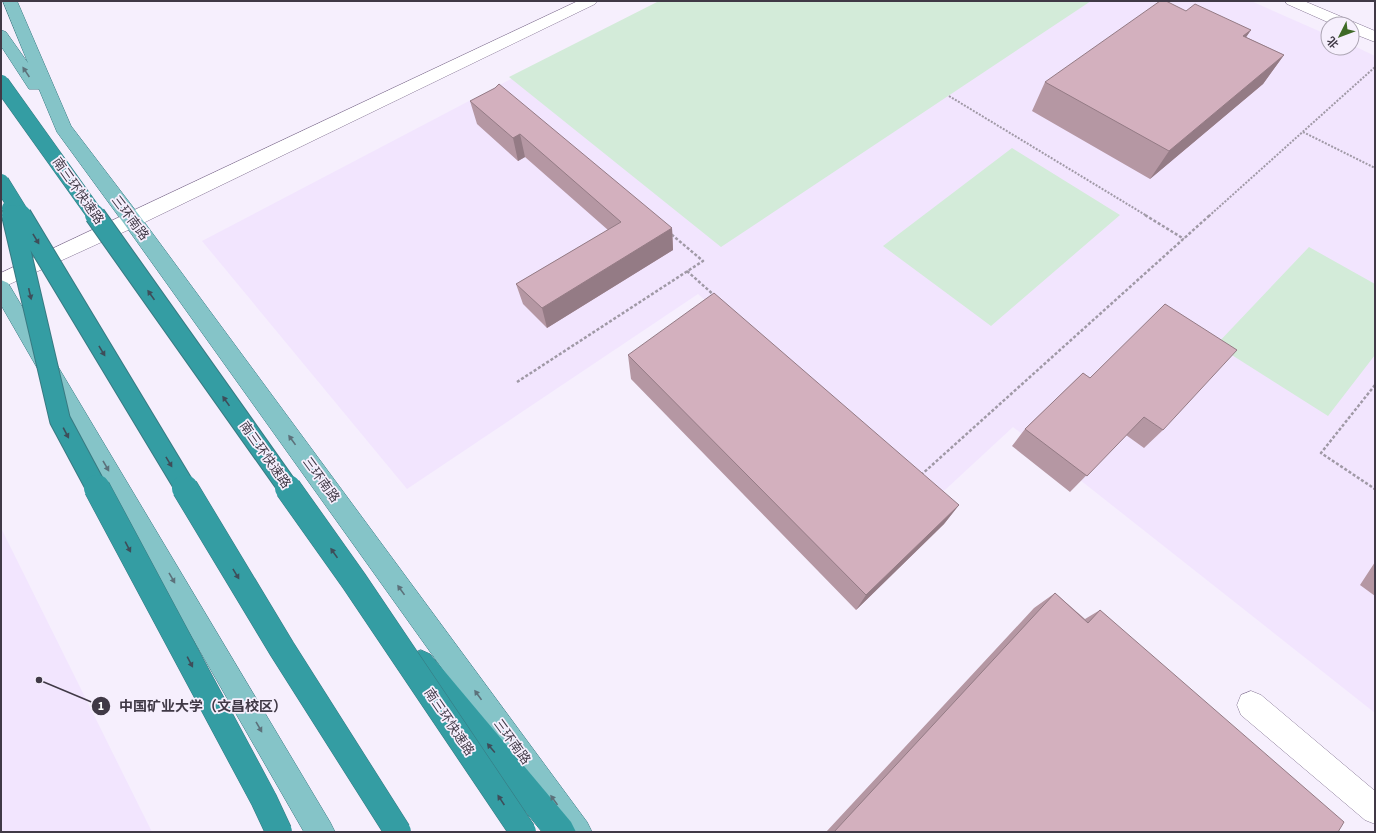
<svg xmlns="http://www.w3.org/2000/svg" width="1376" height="833" font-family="'Source Sans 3','Noto Sans SC',sans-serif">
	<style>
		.built { fill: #f2e5fe }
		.green { fill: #d3ebd9 }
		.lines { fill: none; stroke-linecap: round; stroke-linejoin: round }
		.street-casing { stroke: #867695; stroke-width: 1 }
		.secondary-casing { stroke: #867695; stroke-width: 1 }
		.primary-casing { stroke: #387a82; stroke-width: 1 }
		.highway-casing { stroke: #387a82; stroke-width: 1 }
		.path-far2 { stroke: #a099a6; stroke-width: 2; stroke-dasharray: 2 1.5; stroke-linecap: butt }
		.path-far1 { stroke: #a099a6; stroke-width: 2.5; stroke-dasharray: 3 2; stroke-linecap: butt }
		.path { stroke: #a099a6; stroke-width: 3; stroke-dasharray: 3.5 2.5; stroke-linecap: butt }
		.street { fill: #fff; fill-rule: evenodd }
		.secondary { fill: #fff; fill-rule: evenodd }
		.primary { fill: #85c4c8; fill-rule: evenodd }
		.highway { fill: #349da3; fill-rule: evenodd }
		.highway-bridge-far2-casing { stroke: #387a82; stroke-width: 17; stroke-linecap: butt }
		.highway-bridge-far1-casing { stroke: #387a82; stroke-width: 22; stroke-linecap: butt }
		.highway-bridge-casing { stroke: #387a82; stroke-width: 27; stroke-linecap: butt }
		.highway-bridge-far2 { stroke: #349da3; stroke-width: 16 }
		.highway-bridge-far1 { stroke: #349da3; stroke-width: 20 }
		.highway-bridge { stroke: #349da3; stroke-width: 26 }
		.wall { fill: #b597a3 }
		.shaded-wall { fill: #947b85 }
		.building { fill: #d3b0be; stroke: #947b85 }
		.oneway { fill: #5c717a }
		.oneway2 { fill: #3e4d59 }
		.labels { text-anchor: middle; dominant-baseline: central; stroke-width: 3.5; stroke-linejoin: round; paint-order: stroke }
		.street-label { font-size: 13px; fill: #403946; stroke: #f6effd }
		.leader { fill: none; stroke: #403946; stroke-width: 1.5 }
		.callout-dot { fill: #403946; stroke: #f6effd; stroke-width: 1.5 }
		.mark-label { font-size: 12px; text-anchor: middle; font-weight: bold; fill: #fff }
		.callout-label { font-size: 14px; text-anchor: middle; font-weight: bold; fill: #403946; stroke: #f6effd; stroke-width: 3.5; stroke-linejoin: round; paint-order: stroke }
	</style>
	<rect width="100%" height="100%" fill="#f6effd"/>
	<path class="built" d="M 660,1 L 1251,1 L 1328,35 L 1328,48 L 1352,48 L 1352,45 L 1375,56 L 1375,713 L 1013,427 L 932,502 L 698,294 L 407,489 L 202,241 Z
		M 1,528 L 152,832 L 1,832 Z"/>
	<path class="green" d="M 659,1 L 1091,1 L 721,247 L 509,77 Z
		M 1012,148 L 1120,215 L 991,326 L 883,246 Z
		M 1309,247 L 1375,284 L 1375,355 L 1328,416 L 1216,345 Z"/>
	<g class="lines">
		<g class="street-casing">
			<path id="street" d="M 1251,691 L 1261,695 L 1375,791 L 1375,824 L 1365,820 L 1241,715 L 1237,705 L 1241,695 Z"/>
		</g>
		<g class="secondary-casing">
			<path id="secondary" d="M 578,1 L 597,1 L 595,4 L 139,225 L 1,288 L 1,273 Z
				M 1285,1 L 1304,1 L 1375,31 L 1375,42 L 1352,33 L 1352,24 L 1332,24 L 1287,4 Z"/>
		</g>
		<g class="primary-casing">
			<path id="primary" d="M 3,1 L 17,1 L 71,126 L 139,215 L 587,822 L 592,832 L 559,832 L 125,225 L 57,132 L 39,89 L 29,89 L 1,46 L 1,30 L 6,32 L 28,63 Z
				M 1,280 L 8,283 L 330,822 L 335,832 L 304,832 L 1,305 Z"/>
		</g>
		<g class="highway-casing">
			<path id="highway" d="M 421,650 L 430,654 L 571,822 L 576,832 L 542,832 L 412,672 L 408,663 L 412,654 Z"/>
		</g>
		<path class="path-far2" d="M 949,96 L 1147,216
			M 1303,132 L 1375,168
			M 1209,216 L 1375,67"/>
		<path class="path-far1" d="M 1145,215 L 1184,239
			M 687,271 L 715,296
			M 517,382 L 703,261 L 671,234
			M 1375,385 L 1321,453 L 1375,489
			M 921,475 L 1210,215"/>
		<path class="path" d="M 1374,488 L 1375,489"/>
		<use href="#street" class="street"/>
		<use href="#secondary" class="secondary"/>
		<use href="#primary" class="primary"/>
		<use href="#highway" class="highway"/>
		<g class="highway-bridge-far2-casing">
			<path id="highway-bridge-far2" d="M 1,83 L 96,216
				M 1,182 L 22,216
				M 10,208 L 12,216"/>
		</g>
		<g class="highway-bridge-far1-casing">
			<path id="highway-bridge-far1" d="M 12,215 L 60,420 L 97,489
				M 21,215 L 186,489
				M 95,215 L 289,489"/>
		</g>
		<g class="highway-bridge-casing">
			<path id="highway-bridge" d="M 97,488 L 264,800 L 279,832
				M 185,488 L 282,649 L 398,832
				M 288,488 L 354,581 L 523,832"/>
		</g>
		<use href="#highway-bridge-far2" class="highway-bridge-far2"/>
		<use href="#highway-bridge-far1" class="highway-bridge-far1"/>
		<use href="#highway-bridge" class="highway-bridge"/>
	</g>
	<path class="wall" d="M 1186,11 L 1251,30 L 1246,37 L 1284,55 L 1263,84 L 1150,179 L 1032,111 L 1045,82 Z
		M 470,101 L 672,228 L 673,250 L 547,328 L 523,304 L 516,284 L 608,230 L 525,157 L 518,161 L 477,124 Z
		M 628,355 L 959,505 L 944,524 L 856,610 L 631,379 Z
		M 1083,373 L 1163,430 L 1144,448 L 1126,435 L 1070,492 L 1012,446 L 1025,429 Z
		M 1375,562 L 1375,596 L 1360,585 Z
		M 1055,593 L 1085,619 L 1100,610 L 1338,832 L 826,832 L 1034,608 Z"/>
	<path class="shaded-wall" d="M 1251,30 L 1231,59 L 1243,36 Z
		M 1284,55 L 1263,84 L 1150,179 L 1169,151 Z
		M 520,134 L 525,157 L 518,161 L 513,138 Z
		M 672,228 L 673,250 L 547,328 L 542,308 Z
		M 959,505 L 944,524 L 856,610 L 866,595 Z"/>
	<path class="building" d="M 1160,1 L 1166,1 L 1186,11 L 1195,4 L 1251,30 L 1243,36 L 1284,55 L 1169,151 L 1045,82 Z
		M 499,84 L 672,228 L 542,308 L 516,284 L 621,222 L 520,134 L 513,138 L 470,101 L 495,88 Z
		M 714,293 L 959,505 L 866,595 L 628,355 Z
		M 1165,304 L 1237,350 L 1163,430 L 1144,417 L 1087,476 L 1025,429 L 1083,373 L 1090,378 Z
		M 1055,593 L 1088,623 L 1100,610 L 1344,822 L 1338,832 L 834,832 Z"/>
	<defs><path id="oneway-solid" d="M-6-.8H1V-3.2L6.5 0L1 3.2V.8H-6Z"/></defs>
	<g class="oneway">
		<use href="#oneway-solid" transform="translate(26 72) rotate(-124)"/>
		<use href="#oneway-solid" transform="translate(292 440) rotate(-126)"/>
		<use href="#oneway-solid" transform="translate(106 466) rotate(60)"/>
		<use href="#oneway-solid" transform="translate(172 578) rotate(60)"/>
		<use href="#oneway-solid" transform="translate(401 590) rotate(-126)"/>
		<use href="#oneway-solid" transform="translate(478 695) rotate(-126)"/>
		<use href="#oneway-solid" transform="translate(259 727) rotate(60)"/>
		<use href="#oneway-solid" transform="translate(554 800) rotate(-126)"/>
	</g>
	<g class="oneway2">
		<use href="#oneway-solid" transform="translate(36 239) rotate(59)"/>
		<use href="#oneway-solid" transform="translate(30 294) rotate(77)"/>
		<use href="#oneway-solid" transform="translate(151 295) rotate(-125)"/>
		<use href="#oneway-solid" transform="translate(102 351) rotate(59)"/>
		<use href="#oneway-solid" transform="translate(226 401) rotate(-125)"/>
		<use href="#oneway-solid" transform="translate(66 433) rotate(62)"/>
		<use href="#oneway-solid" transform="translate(169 462) rotate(59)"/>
		<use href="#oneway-solid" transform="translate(128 547) rotate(62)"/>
		<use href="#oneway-solid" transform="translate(334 553) rotate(-125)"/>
		<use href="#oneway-solid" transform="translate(236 574) rotate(59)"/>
		<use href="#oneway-solid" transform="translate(190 662) rotate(62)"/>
		<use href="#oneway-solid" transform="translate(491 748) rotate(-130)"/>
		<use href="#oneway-solid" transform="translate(501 800) rotate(-124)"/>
	</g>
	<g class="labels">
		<g class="street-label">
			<text transform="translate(78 191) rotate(55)">南三环快速路</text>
			<text transform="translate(130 218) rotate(53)">三环南路</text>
			<text transform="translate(265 455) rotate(55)">南三环快速路</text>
			<text transform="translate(321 480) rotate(54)">三环南路</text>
			<text transform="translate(449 722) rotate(56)">南三环快速路</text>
			<text transform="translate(512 742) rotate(54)">三环南路</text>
		</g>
	</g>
	<path class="leader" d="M39 680L101 706"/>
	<g class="callout-dot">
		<circle cx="39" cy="680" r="4"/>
		<circle cx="101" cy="706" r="10"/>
	</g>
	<g class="mark-label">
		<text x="101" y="710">1</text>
	</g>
	<g class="callout-label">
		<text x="203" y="711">中国矿业大学（文昌校区）</text>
	</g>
	<rect width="1376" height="833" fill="none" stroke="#403946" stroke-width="4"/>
	<g transform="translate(1340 36) rotate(228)"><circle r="19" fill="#f6effd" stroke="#ada6b4"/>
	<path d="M0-3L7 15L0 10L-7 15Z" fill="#3f6a27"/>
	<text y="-6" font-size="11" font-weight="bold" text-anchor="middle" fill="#403946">北</text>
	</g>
</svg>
